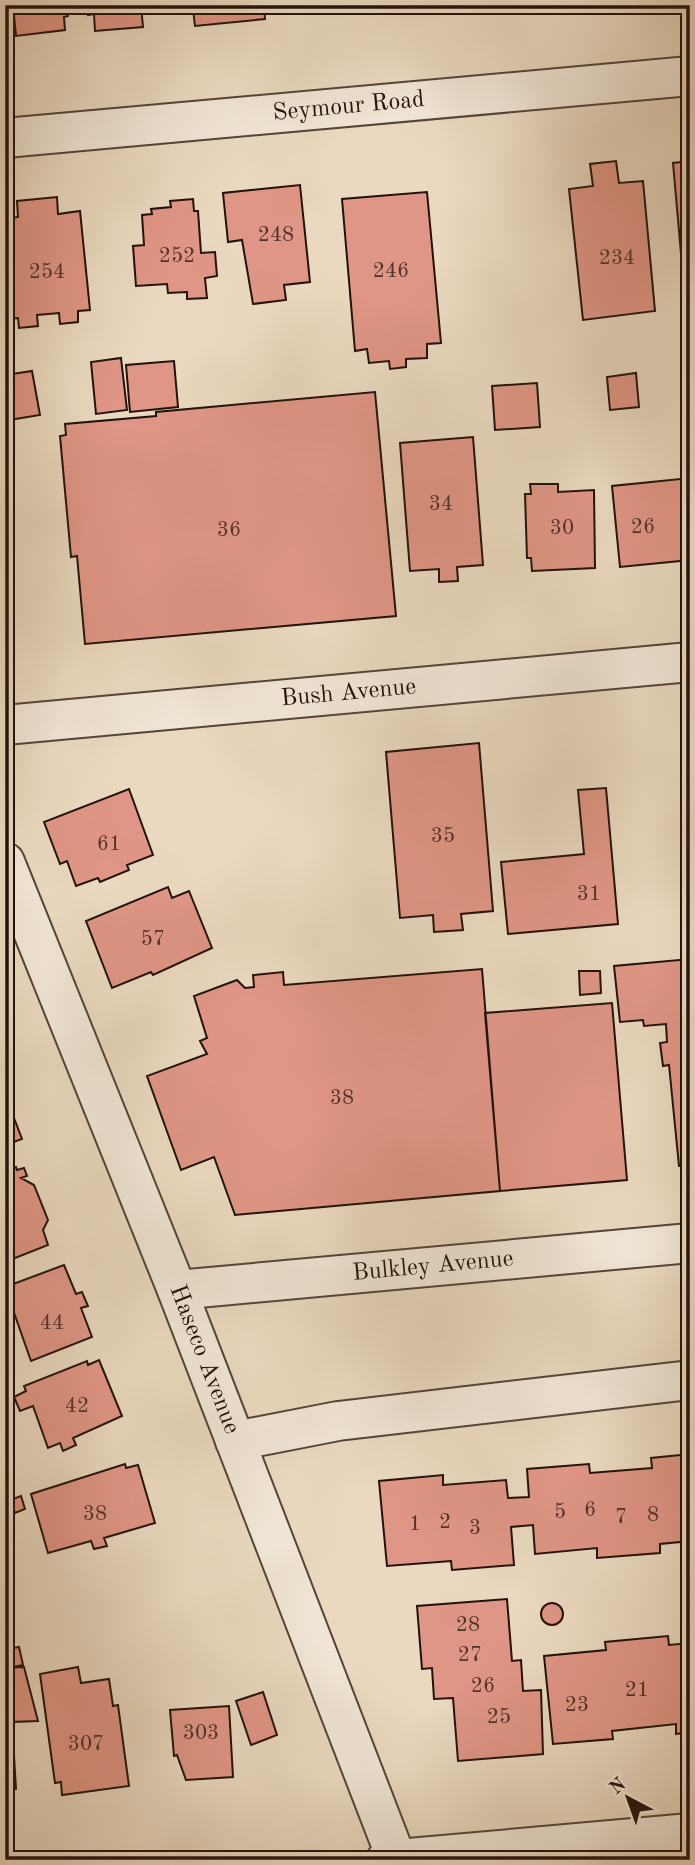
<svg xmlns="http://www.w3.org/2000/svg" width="695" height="1865" font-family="'Old Standard TT',serif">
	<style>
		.building { fill: #e09686; stroke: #22120b; stroke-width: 2 }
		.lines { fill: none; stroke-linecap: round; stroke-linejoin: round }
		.minor-casing { stroke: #544438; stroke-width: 42 }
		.minor { stroke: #f1e6d6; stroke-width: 38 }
		.labels { text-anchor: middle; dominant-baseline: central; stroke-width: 7; stroke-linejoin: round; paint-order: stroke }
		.number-label { font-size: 21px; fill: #52332a }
		.street-label { font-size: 24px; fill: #22120b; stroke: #f1e6d6 }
	</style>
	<rect width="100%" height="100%" fill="#ead9c0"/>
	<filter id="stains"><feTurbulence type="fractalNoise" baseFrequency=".00286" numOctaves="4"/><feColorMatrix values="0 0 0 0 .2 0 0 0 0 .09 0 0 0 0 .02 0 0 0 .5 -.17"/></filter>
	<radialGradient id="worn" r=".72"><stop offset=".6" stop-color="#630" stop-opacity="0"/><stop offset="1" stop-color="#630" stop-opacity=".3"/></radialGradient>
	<path class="building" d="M 13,5 L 67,5 L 68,16 L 64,17 L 65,30 L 16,36 Z
		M 88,5 L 141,5 L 143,27 L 95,31 L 94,14 L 88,15 Z
		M 189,5 L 264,5 L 265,19 L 195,26 L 193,9 L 189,10 Z
		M 304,5 L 367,5 L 367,9 L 304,14 Z
		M 616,161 L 619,183 L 643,181 L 655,311 L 583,320 L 569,189 L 593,186 L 590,164 Z
		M 690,161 L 690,265 L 682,265 L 673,163 Z
		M 300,185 L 310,282 L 284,285 L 286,300 L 253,304 L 242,240 L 228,242 L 223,193 Z
		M 427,192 L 441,343 L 427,344 L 427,358 L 406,359 L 406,367 L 390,369 L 389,361 L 369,363 L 367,349 L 355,351 L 342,199 Z
		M 57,197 L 58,214 L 80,211 L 90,310 L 78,311 L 78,322 L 60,324 L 59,313 L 37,315 L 38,326 L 19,328 L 18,318 L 6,319 L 5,219 L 18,217 L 17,201 Z
		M 193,199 L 194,211 L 198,211 L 201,253 L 215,252 L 217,276 L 205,278 L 207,298 L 187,299 L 187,292 L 168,293 L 167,284 L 136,286 L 133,246 L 144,245 L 142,215 L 152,214 L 151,209 L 171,207 L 170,201 Z
		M 690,317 L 690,362 L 684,363 L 681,318 Z
		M 121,358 L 127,410 L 96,414 L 91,362 Z
		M 174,361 L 178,407 L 130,412 L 126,365 Z
		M 32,371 L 40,415 L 9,420 L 5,375 Z
		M 636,373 L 639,407 L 610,410 L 607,377 Z
		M 537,383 L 540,427 L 495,430 L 492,386 Z
		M 375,392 L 396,616 L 85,644 L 77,556 L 71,557 L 60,436 L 66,435 L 65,424 L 156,416 L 156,412 Z
		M 473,437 L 483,565 L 457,567 L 458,581 L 439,582 L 439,569 L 410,571 L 400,443 Z
		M 690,478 L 690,560 L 620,567 L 612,486 Z
		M 530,484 L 558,484 L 558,492 L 594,490 L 595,568 L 532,571 L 531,558 L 527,558 L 525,494 L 531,494 Z
		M 479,743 L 493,911 L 461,914 L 463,930 L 434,932 L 433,915 L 400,918 L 386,752 Z
		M 606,788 L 618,924 L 508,934 L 501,862 L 584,854 L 578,790 Z
		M 129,789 L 153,855 L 127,865 L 129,870 L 100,882 L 98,878 L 76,886 L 67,861 L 60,864 L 44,822 Z
		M 168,887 L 172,898 L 189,891 L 212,948 L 153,975 L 151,972 L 112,988 L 86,921 Z
		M 690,959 L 690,1165 L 679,1166 L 669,1065 L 663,1066 L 660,1043 L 667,1042 L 666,1024 L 644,1026 L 643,1020 L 620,1022 L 614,966 Z
		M 482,969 L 500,1191 L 235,1215 L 214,1157 L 181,1170 L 147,1076 L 207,1054 L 200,1041 L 207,1038 L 194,996 L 237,980 L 245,988 L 254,987 L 253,975 L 283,972 L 284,985 Z
		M 579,971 L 600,971 L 601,993 L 580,995 Z
		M 612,1003 L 627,1180 L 500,1191 L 485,1013 Z
		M 6,1097 L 22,1139 L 11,1143 L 12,1148 L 5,1151 Z
		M 16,1167 L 17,1170 L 24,1168 L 27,1176 L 21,1178 L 34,1185 L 48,1220 L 43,1230 L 48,1245 L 5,1262 L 5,1171 Z
		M 64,1265 L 76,1294 L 82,1292 L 88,1306 L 81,1308 L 92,1337 L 31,1361 L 5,1287 Z
		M 99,1360 L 122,1416 L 73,1438 L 76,1445 L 63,1451 L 60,1443 L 48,1448 L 33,1406 L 20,1411 L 14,1397 L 26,1391 L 24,1386 L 87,1361 L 88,1365 Z
		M 690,1454 L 690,1541 L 660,1544 L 660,1553 L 597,1558 L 597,1548 L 535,1554 L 533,1525 L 511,1527 L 514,1565 L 452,1570 L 451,1561 L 387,1566 L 379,1481 L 443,1475 L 443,1485 L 506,1480 L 508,1498 L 529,1497 L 527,1469 L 589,1464 L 590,1473 L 652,1468 L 651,1458 Z
		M 125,1464 L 126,1468 L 138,1465 L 155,1523 L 104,1538 L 107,1546 L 94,1549 L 91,1541 L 48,1553 L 31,1494 Z
		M 21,1496 L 25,1509 L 15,1513 L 10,1500 Z
		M 507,1599 L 512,1661 L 521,1660 L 523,1691 L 541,1690 L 543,1754 L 458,1761 L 453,1698 L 434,1699 L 432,1668 L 422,1669 L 417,1606 Z
		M541 1614a11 11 0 1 1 22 0a11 11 0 1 1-22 0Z
		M 668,1636 L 669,1645 L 690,1643 L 690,1732 L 676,1734 L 676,1724 L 612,1731 L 613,1739 L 553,1744 L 544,1656 L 606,1650 L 605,1642 Z
		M 19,1647 L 23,1665 L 13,1667 L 8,1649 Z
		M 24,1667 L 38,1721 L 12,1722 L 16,1789 L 9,1790 L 10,1794 L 5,1795 L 5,1668 Z
		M 78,1667 L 81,1683 L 109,1679 L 113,1706 L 118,1705 L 129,1786 L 62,1795 L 61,1782 L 55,1783 L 40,1674 Z
		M 263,1692 L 277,1735 L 251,1745 L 236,1701 Z
		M 229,1706 L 233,1777 L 186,1780 L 177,1755 L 174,1756 L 170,1710 Z"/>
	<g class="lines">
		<g class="minor-casing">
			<g id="minor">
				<path id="s1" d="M 5,138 L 690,76"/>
				<path id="s2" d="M 5,725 L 690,662"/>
				<path id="s3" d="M 5,862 L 177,1290 L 397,1860"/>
				<path id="s4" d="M 177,1290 L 690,1243"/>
				<path d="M 235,1441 L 338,1421 L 690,1380"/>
				<path d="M 386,1860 L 690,1833"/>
			</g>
		</g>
		<use href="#minor" class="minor"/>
	</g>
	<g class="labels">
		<g class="number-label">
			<text x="276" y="235">248</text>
			<text x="177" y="256">252</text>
			<text x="617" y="258">234</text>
			<text x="391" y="271">246</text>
			<text x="47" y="272">254</text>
			<text x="441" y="504">34</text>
			<text x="643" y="527">26</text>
			<text x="562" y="528">30</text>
			<text x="229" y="530">36</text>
			<text x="443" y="836">35</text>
			<text x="109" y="844">61</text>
			<text x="589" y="894">31</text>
			<text x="153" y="939">57</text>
			<text x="342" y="1098">38</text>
			<text x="52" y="1323">44</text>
			<text x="77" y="1406">42</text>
			<text x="590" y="1510">6</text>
			<text x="560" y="1512">5</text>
			<text x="95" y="1514">38</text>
			<text x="653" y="1515">8</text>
			<text x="621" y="1517">7</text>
			<text x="445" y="1522">2</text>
			<text x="415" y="1524">1</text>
			<text x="475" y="1528">3</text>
			<text x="468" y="1625">28</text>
			<text x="470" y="1655">27</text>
			<text x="483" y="1686">26</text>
			<text x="637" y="1690">21</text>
			<text x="577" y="1705">23</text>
			<text x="499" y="1717">25</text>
			<text x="201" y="1733">303</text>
			<text x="86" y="1744">307</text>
		</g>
		<g class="street-label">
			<text stroke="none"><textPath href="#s1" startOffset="345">Seymour Road</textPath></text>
			<text stroke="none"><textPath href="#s2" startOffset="345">Bush Avenue</textPath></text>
			<text stroke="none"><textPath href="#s4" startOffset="257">Bulkley Avenue</textPath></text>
			<text stroke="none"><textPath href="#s3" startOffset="536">Haseco Avenue</textPath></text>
		</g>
	</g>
	<rect width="695" height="1865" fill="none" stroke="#ead9c0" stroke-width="28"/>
	<rect x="7" y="7" width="681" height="1851" fill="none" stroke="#22120b" stroke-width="3.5"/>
	<rect x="14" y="14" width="667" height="1837" fill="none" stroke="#22120b" stroke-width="2"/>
	<g transform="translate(628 1798) rotate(319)" stroke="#f1e6d6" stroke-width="5" paint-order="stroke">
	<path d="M0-5L12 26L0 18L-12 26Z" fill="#22120b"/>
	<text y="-10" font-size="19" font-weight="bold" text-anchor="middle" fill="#22120b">N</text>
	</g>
	<rect width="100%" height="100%" filter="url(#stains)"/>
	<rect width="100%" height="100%" fill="url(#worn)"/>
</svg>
